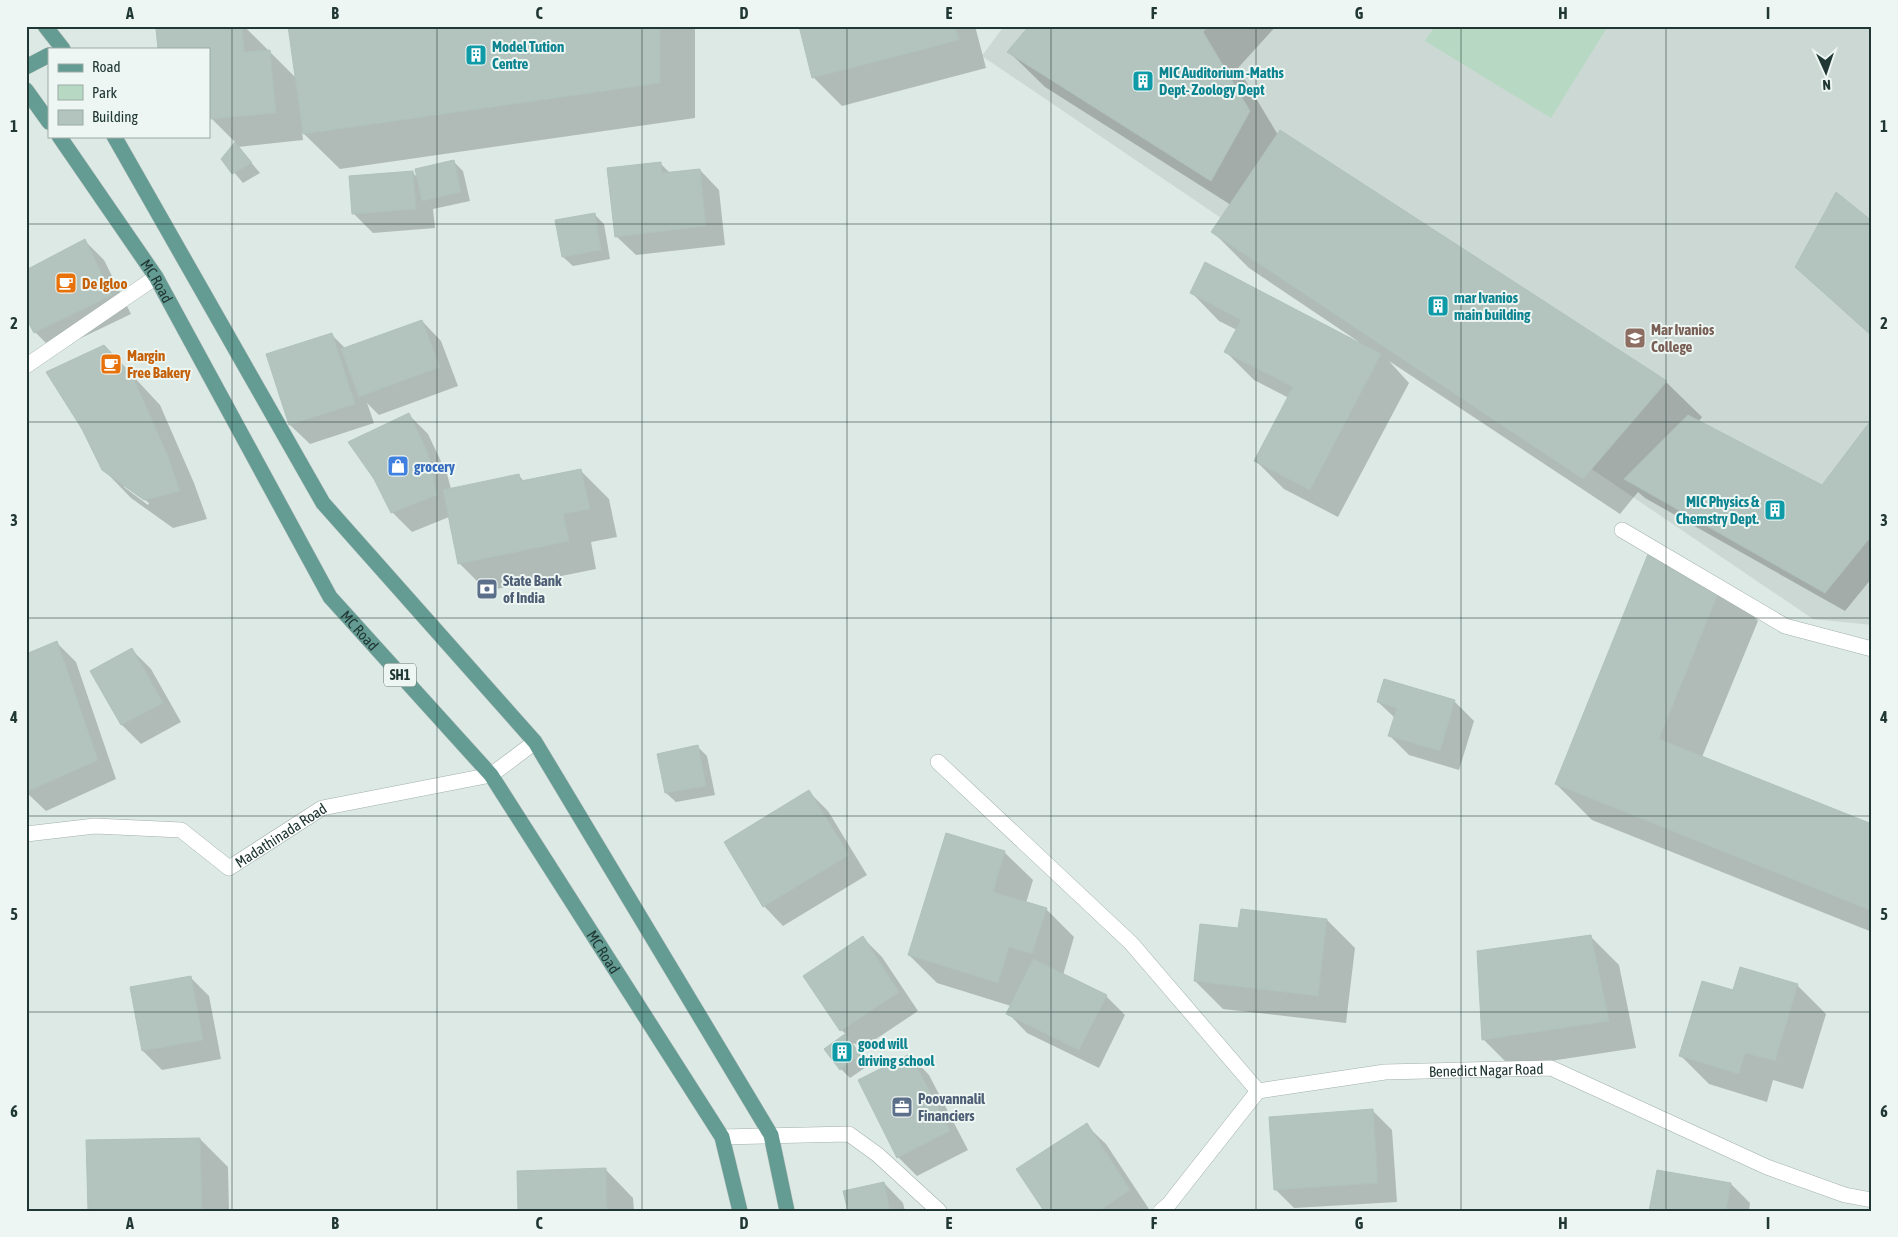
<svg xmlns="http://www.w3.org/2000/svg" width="1898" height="1237" font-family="'Asap Condensed',sans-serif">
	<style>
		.built { fill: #ccd8d4 }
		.green { fill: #b7d9c3 }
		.shadow { fill: #0003; fill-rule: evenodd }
		.building { fill: #b3c3be; stroke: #b0c2bc }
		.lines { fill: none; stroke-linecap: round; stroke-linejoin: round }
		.minor-casing { stroke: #a1b0ac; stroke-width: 16 }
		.major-casing { stroke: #bcc3c2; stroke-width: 16 }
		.minor { stroke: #fff; stroke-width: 15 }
		.major { stroke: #649c93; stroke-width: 15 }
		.grid { fill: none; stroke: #203733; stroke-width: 1; stroke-opacity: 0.55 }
		.labels { text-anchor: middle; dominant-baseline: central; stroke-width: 4; stroke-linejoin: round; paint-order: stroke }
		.shield { fill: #edf6f2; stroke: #5e706c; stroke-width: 1 }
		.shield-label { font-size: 14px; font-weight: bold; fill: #203733 }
		.culture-label { font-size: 15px; font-weight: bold; fill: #0d838f; stroke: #edf6f2; text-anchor: start }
		.street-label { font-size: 15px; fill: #203733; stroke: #edf6f2 }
		.food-label { font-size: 15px; font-weight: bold; fill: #c56008; stroke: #edf6f2; text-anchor: start }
		.education-label { font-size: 15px; font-weight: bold; fill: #785e54; stroke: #edf6f2; text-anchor: start }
		.shop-label { font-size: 15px; font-weight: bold; fill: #366cbe; stroke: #edf6f2; text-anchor: start }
		.service-label { font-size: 15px; font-weight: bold; fill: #4e5e75; stroke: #edf6f2; text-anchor: start }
		.neatline { fill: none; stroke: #203733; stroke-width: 2 }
		.grid-label { font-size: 16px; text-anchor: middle; font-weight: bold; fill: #203733 }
	</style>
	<rect width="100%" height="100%" fill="#dde9e5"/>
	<path class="built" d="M 1004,26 L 1872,26 L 1872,625 L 1813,619 L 982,56 Z"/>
	<path class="green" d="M 1435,26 L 1608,26 L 1551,118 L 1425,41 Z"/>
	<path class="shadow" d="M 204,26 L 244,26 L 296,78 L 289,26 L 695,26 L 695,118 L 340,169 L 302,132 L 303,140 L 238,147 L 260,173 L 243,183 L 223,159 L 236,143 L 211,118 L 209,119 L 209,49 Z
		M 800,26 L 975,26 L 986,68 L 842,106 L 814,78 Z
		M 1030,26 L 1276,26 L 1238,68 L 1278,135 L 1666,382 L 1702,417 L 1698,422 L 1823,486 L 1872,421 L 1872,578 L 1845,611 L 1645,498 L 1638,492 L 1620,514 L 1389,361 L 1409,383 L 1338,517 L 1284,489 L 1256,461 L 1289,398 L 1254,380 L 1226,352 L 1237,330 L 1219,321 L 1191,292 L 1359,343 L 1359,342 L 1249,268 L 1213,232 L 1231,205 L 1045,87 L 1009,52 Z
		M 454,162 L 463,171 L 470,201 L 433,209 L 435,228 L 373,233 L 353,213 L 412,172 L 418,178 Z
		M 660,163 L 670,173 L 700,170 L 719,190 L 725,245 L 636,255 L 616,236 Z
		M 594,214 L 604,224 L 610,259 L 573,266 L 563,257 L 557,221 Z
		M 1872,223 L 1872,336 L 1797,267 Z
		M 85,241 L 104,260 L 131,314 L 54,351 L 35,332 Z
		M 422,321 L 441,341 L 458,386 L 379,415 L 367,403 L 374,423 L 310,444 L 290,425 L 331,334 L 346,349 Z
		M 132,375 L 160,405 L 194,483 L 207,519 L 173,528 L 131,498 L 103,469 ZM 124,484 L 149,503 L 148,505 L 124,487 Z
		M 409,415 L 428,434 L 447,474 L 451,489 L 519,476 L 525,482 L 581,471 L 609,499 L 617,537 L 591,542 L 596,569 L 487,591 L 459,563 L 449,517 L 412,532 L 392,512 Z
		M 1722,585 L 1758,621 L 1702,757 L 1872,825 L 1872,932 L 1592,820 L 1556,784 Z
		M 57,643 L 76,662 L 116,779 L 46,811 L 26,792 Z
		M 132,650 L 151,669 L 181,722 L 141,744 L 122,725 Z
		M 1454,701 L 1474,721 L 1459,770 L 1409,755 L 1390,736 L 1395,718 L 1378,702 Z
		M 698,747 L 707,756 L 715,795 L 676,802 L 666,793 Z
		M 809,792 L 828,811 L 867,875 L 783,926 L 764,906 Z
		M 1004,852 L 1033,880 L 1026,903 L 1046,909 L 1074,937 L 1063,975 L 1106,996 L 1125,1015 L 1099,1068 L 1027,1033 L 1008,1013 L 1011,1006 L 937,983 L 909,955 Z
		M 1327,920 L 1355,948 L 1346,1023 L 1223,1009 L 1195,981 L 1239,930 Z
		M 1591,937 L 1619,965 L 1636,1048 L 1511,1067 L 1483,1039 Z
		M 863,938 L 882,957 L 918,1011 L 861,1049 L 854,1043 L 853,1044 L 869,1065 L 850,1078 L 841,1069 L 826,1049 L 846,1034 L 841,1030 Z
		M 1741,968 L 1798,986 L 1826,1014 L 1803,1089 L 1773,1080 L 1767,1102 L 1709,1084 L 1681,1056 L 1734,992 Z
		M 190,977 L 209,996 L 221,1059 L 162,1070 L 143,1051 Z
		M 910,1055 L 929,1075 L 968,1150 L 917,1176 L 898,1157 Z
		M 1373,1111 L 1392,1130 L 1397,1202 L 1294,1208 L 1275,1189 Z
		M 1086,1125 L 1106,1144 L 1149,1209 L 1147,1211 L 1046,1211 Z
		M 200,1139 L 228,1167 L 229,1211 L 89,1211 Z
		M 605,1169 L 633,1198 L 634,1211 L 519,1211 Z
		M 884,1183 L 903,1203 L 905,1211 L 849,1211 Z
		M 1731,1184 L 1750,1203 L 1749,1211 L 1651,1211 Z"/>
	<path class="building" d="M 190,26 L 242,26 L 244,52 L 270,50 L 276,113 L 210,119 L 209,49 L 158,49 L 156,29 Z
		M 288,26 L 660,26 L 660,83 L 303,134 Z
		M 799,26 L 955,26 L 959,40 L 812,78 Z
		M 1029,26 L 1208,26 L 1203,32 L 1250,111 L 1211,181 L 1007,52 Z
		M 1280,130 L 1667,381 L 1583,479 L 1211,232 Z
		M 235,142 L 252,163 L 232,174 L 221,159 Z
		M 454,160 L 461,192 L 422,201 L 415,169 Z
		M 661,162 L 662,173 L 700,169 L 706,226 L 615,237 L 607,168 Z
		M 413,171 L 416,209 L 352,214 L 349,176 Z
		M 1836,192 L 1872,221 L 1872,336 L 1795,267 Z
		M 595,213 L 601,250 L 562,257 L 555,220 Z
		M 85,239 L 112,295 L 34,333 L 26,318 L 26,270 Z
		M 1205,262 L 1381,354 L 1310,490 L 1254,461 L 1293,387 L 1224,352 L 1241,320 L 1190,293 Z
		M 422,320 L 440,367 L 359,397 L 341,349 Z
		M 332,333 L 355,404 L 289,425 L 266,354 Z
		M 104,345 L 132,375 L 167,454 L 180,491 L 144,500 L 102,470 L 82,429 L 46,372 Z
		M 409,413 L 428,453 L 437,495 L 391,513 L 374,479 L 348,442 Z
		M 1688,415 L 1822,485 L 1872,419 L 1872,535 L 1825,593 L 1624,479 Z
		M 581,469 L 590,509 L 563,514 L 569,541 L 458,564 L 443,490 L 519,474 L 521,481 Z
		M 1648,554 L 1722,584 L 1659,739 L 1872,824 L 1872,911 L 1555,784 Z
		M 57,641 L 98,760 L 26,792 L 26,654 Z
		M 132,648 L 163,703 L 121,725 L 90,671 Z
		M 1384,679 L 1455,700 L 1440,751 L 1388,736 L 1397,708 L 1377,702 Z
		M 698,745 L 706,786 L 665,793 L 657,754 Z
		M 809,790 L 849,855 L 763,907 L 724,842 Z
		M 946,833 L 1005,851 L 993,892 L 1047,908 L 1032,954 L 1009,947 L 998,983 L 908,955 Z
		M 1241,909 L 1327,919 L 1318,996 L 1194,981 L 1200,924 L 1238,928 Z
		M 1591,935 L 1609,1021 L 1482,1040 L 1477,951 Z
		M 863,936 L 899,992 L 840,1031 L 803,976 Z
		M 1033,959 L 1107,995 L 1079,1050 L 1006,1014 Z
		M 1740,967 L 1798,984 L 1775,1061 L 1745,1053 L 1739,1074 L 1679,1056 L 1702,981 L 1733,990 Z
		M 191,976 L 203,1040 L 142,1051 L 130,987 Z
		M 845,1034 L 860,1055 L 840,1070 L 824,1049 Z
		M 910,1054 L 950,1131 L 897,1158 L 858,1080 Z
		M 1373,1109 L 1378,1183 L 1274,1190 L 1269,1117 Z
		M 1087,1123 L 1130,1190 L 1099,1211 L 1044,1211 L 1016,1169 Z
		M 200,1138 L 202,1211 L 88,1211 L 86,1140 Z
		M 606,1168 L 607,1211 L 518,1211 L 517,1171 Z
		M 1657,1170 L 1731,1183 L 1726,1211 L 1649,1211 Z
		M 884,1182 L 890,1211 L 848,1211 L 843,1191 Z"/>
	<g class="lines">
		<g class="minor-casing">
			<g id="minor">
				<path d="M 26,366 L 156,277"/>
				<path d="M 1622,530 L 1785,626 L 1872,649"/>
				<path d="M 938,762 L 1131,943 L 1258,1091"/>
				<path id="s1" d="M 26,834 L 95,826 L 181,830 L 229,868 L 322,808 L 491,775 L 535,742"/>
				<path d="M 722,1137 L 849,1134 L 878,1155 L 939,1211"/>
				<path id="s2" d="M 1161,1211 L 1169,1204 L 1258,1091 L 1385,1072 L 1551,1068 L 1767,1167 L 1845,1195 L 1872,1200"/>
			</g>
		</g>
		<g class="major-casing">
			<g id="major">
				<path d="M 45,26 L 63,49"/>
				<path d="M 26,67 L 49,55"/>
				<path d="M 26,90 L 49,122"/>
				<path id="s3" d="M 59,136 L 156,277 L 330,597 L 491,775 L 722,1137 L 740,1211"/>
				<path d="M 114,136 L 323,503 L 535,742 L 771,1135 L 787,1211"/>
			</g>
		</g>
		<use href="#minor" class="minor"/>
		<use href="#major" class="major"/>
	</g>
	<path class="grid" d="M 232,26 L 232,1211M 437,26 L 437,1211M 642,26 L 642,1211M 847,26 L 847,1211M 1051,26 L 1051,1211M 1256,26 L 1256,1211M 1461,26 L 1461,1211M 1666,26 L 1666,1211M 26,224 L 1872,224M 26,422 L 1872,422M 26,618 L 1872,618M 26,816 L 1872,816M 26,1012 L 1872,1012"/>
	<defs>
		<g id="building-square" transform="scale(1.125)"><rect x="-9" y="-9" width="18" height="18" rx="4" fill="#0f9aa8" stroke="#edf6f2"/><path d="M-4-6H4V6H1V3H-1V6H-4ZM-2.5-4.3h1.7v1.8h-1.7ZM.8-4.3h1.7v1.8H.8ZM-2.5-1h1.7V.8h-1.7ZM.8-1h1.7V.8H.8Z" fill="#fff"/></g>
		<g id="cafe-square" transform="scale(1.125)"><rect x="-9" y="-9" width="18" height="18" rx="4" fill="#e8710a" stroke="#edf6f2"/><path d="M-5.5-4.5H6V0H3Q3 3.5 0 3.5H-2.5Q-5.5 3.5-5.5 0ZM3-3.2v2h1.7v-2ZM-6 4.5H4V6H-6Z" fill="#fff"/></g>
		<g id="university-square" transform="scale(1.125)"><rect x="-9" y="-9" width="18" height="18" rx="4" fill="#8d6e63" stroke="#edf6f2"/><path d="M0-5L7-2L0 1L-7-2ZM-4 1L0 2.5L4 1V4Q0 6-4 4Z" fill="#fff"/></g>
		<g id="shop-square" transform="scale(1.125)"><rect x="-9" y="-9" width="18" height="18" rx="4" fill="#3f7fe0" stroke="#edf6f2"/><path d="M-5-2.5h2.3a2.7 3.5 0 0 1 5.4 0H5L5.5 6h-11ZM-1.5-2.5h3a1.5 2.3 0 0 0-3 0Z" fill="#fff"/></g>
		<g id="bank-square" transform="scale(1.125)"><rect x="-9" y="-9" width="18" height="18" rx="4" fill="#5c6f8a" stroke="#edf6f2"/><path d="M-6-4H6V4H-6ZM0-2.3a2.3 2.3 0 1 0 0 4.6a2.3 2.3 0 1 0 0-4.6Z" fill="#fff"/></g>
		<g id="office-square" transform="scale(1.125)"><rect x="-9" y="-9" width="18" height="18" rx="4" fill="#5c6f8a" stroke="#edf6f2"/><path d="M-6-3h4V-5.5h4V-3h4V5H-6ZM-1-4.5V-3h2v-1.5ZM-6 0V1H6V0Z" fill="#fff"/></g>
	</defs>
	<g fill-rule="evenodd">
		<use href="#building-square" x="476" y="55"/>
		<use href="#building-square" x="1143" y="81"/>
		<use href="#cafe-square" x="66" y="283"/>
		<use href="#building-square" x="1438" y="306"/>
		<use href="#university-square" x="1635" y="338"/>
		<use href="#cafe-square" x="111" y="364"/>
		<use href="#shop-square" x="398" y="466"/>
		<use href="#building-square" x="1775" y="510"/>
		<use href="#bank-square" x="487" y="589"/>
		<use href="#building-square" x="842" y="1052"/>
		<use href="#office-square" x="902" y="1107"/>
	</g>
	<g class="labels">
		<rect class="shield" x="384" y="663.5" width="32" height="23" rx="4"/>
		<g class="shield-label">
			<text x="400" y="675">SH1</text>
		</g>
		<g class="culture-label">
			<text x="492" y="46">Model Tution<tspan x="492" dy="17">Centre</tspan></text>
			<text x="1159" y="72">MIC Auditorium -Maths<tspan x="1159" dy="17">Dept- Zoology Dept</tspan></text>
			<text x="1454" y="297">mar Ivanios<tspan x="1454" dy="17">main building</tspan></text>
			<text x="1759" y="501" text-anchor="end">MIC Physics &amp;<tspan x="1759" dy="17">Chemstry Dept.</tspan></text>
			<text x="858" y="1043">good will<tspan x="858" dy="17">driving school</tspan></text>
		</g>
		<g class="street-label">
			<text stroke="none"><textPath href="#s3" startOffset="175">MC Road</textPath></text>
			<text stroke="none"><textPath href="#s3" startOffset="580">MC Road</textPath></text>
			<text stroke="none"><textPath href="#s1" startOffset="278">Madathinada Road</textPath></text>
			<text stroke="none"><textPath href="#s3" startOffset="985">MC Road</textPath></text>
			<text stroke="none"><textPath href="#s2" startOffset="384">Benedict Nagar Road</textPath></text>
		</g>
		<g class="food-label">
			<text x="82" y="283">De Igloo</text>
			<text x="127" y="355">Margin<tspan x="127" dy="17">Free Bakery</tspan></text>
		</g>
		<g class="education-label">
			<text x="1651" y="329">Mar Ivanios<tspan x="1651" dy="17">College</tspan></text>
		</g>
		<g class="shop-label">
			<text x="414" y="466">grocery</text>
		</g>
		<g class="service-label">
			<text x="503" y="580">State Bank<tspan x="503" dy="17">of India</tspan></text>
			<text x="918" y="1098">Poovannalil<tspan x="918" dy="17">Financiers</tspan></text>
		</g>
	</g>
	<rect width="1898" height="1237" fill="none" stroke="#edf6f2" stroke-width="55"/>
	<rect x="48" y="48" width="162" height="90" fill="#edf6f2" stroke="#9baaa6"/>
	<rect x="58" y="64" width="25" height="8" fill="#649c93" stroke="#9baaa6"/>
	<text x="92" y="72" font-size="15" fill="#203733">Road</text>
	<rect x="58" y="85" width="25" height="15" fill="#b7d9c3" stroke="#9baaa6"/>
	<text x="92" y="98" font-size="15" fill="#203733">Park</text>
	<rect x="58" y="110" width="25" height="15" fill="#b3c3be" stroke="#9baaa6"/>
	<text x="92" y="122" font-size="15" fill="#203733">Building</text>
	<g transform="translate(1826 72) rotate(177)" stroke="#edf6f2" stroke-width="4" paint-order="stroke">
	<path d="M0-4L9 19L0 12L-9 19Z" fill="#203733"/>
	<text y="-8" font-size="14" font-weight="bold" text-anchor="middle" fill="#203733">N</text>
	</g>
	<rect x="28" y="28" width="1842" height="1182" class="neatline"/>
	<g class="grid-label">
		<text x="130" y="19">A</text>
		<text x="335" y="19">B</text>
		<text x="539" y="19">C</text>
		<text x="744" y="19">D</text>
		<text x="949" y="19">E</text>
		<text x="1154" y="19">F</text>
		<text x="1359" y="19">G</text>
		<text x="1563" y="19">H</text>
		<text x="1768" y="19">I</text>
		<text x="14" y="132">1</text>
		<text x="1884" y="132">1</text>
		<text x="14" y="329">2</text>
		<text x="1884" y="329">2</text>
		<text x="14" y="526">3</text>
		<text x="1884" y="526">3</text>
		<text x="14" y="723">4</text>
		<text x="1884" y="723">4</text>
		<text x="14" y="920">5</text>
		<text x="1884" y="920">5</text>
		<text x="14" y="1117">6</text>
		<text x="1884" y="1117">6</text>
		<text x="130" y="1229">A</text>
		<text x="335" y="1229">B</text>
		<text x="539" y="1229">C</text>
		<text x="744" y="1229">D</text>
		<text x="949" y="1229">E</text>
		<text x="1154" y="1229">F</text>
		<text x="1359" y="1229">G</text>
		<text x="1563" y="1229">H</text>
		<text x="1768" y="1229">I</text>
	</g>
</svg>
